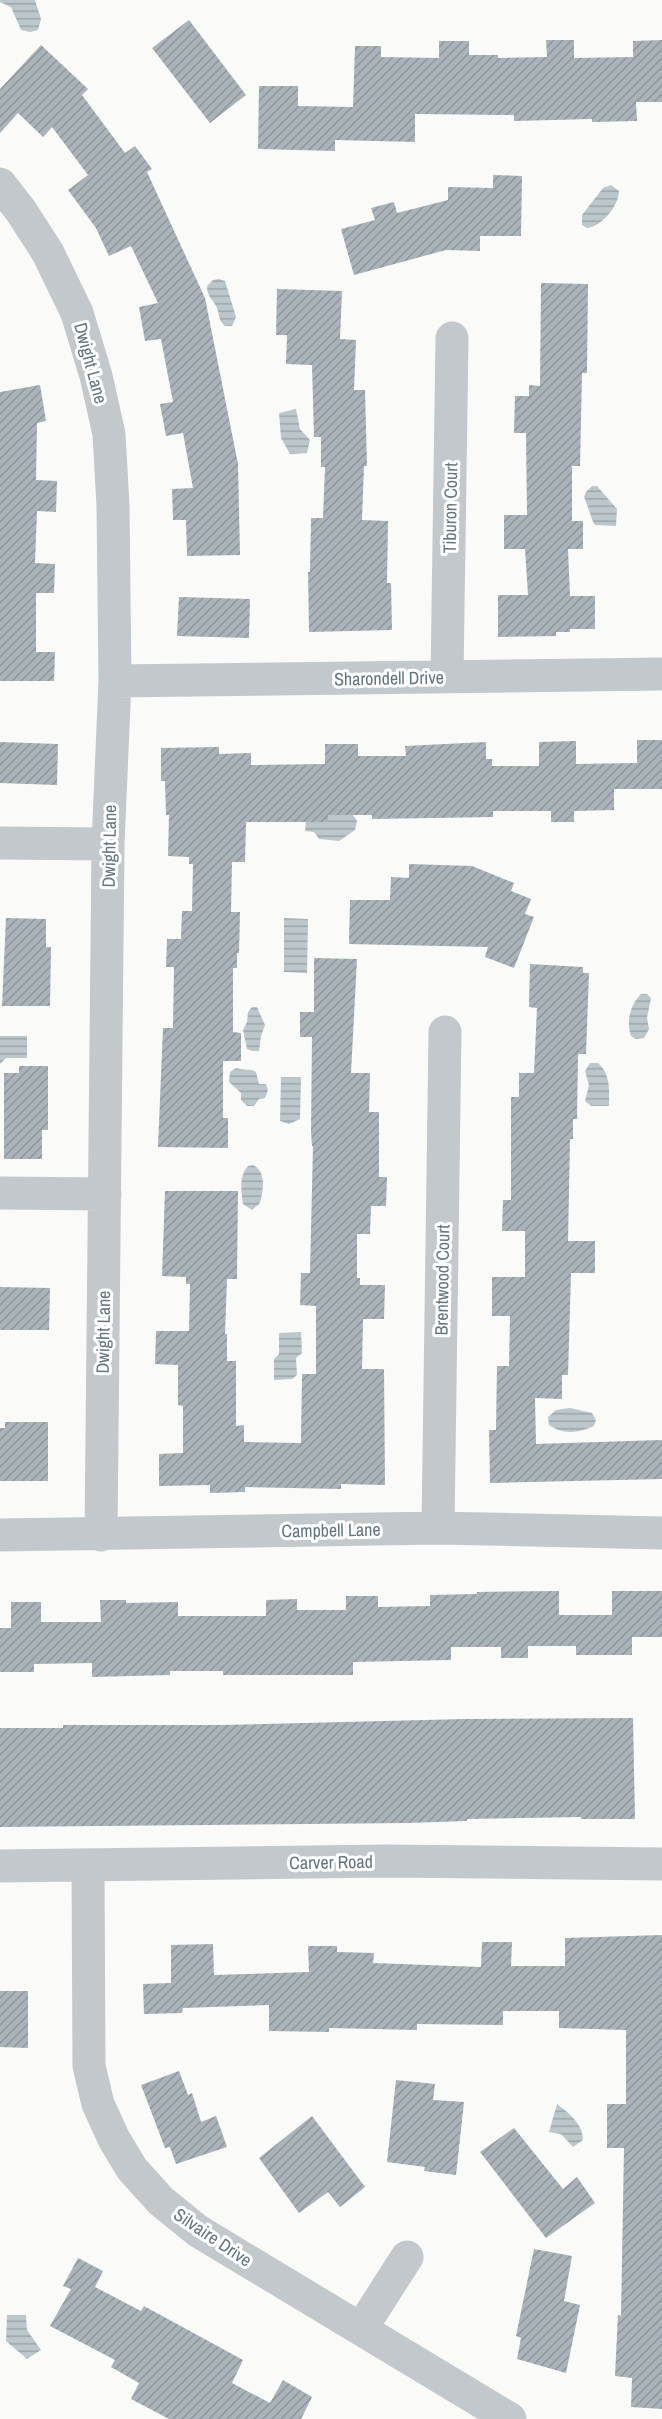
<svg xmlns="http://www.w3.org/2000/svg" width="662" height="2419" font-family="'Archivo Narrow',sans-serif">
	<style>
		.water { fill: url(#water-rules) }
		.building { fill: url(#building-hatch) }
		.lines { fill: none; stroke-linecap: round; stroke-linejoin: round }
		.minor { stroke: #c3c8cc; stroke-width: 33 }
		.labels { text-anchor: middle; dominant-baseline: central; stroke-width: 6; stroke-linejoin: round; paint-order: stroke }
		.street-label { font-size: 18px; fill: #657683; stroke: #fff }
	</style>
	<defs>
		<pattern id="water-rules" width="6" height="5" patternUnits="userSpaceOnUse" patternTransform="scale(1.5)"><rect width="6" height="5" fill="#bbc7cb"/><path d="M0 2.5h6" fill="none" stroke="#9ca6aa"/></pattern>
		<pattern id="building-hatch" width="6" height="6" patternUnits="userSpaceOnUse" patternTransform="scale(1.5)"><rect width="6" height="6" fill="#aab3b9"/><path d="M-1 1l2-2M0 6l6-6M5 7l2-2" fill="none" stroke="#8e969c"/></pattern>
	</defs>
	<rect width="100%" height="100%" fill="#fafaf8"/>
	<path class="water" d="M 0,0 L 35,0 L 41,19 L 38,30 L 30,32 L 21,30 L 11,7 L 0,2 Z
		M 611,185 L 619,191 C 619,206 601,227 587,228 L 582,225 L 582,215 L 603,188 Z
		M 219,279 L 225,281 L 236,317 L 232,326 L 225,326 C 218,320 220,316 217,308 C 213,299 207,297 207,286 L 213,280 Z
		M 296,409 L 300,429 L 310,440 L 307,453 L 290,454 L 281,438 L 279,413 Z
		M 592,486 L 597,486 L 617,509 L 616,526 L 595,525 C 591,519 588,505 584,497 L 586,492 Z
		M 328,814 L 353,815 L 357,821 L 355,830 L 339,841 L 319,839 L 314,832 L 305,831 L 306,822 Z
		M 284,918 L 308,919 L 307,973 L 284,972 Z
		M 641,994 L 647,994 L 651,998 L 647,1018 L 649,1029 L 644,1038 L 636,1039 L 631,1036 C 626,1022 630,1005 641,994 Z
		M 252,1007 L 257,1007 L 265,1025 L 261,1036 L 259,1051 L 252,1051 L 247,1049 L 243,1030 L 247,1022 L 248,1012 Z
		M 0,1036 L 27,1036 L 27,1058 L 6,1058 L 0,1064 Z
		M 590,1063 L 598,1063 C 611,1075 609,1089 609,1106 L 591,1106 L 585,1101 L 589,1085 L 585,1071 Z
		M 236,1068 C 243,1071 250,1068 256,1072 L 259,1084 L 266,1084 L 268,1090 L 265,1098 L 259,1099 L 254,1106 L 247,1106 L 241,1100 L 241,1093 L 229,1082 L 230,1072 Z
		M 281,1077 L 301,1077 L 300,1119 L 289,1124 L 280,1121 Z
		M 253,1165 C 267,1172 263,1190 260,1203 L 252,1210 L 243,1204 C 241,1191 239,1176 248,1166 Z
		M 301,1332 L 302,1353 L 296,1358 L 297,1375 L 292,1379 L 274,1380 L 274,1359 L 279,1354 L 279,1333 Z
		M 570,1408 L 592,1413 L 596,1420 L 594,1426 C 579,1433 563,1435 549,1425 L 548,1417 L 556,1410 Z
		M 557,2104 C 569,2113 583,2124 583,2140 L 573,2147 L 561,2134 L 549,2132 Z
		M 7,2315 L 26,2315 L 27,2330 L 41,2350 L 27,2359 L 6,2341 Z"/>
	<path class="building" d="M 189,20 L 246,95 L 210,123 L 152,48 Z
		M 546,40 L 574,40 L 574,58 L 633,57 L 633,41 L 662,40 L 662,102 L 636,102 L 637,121 L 592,122 L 592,119 L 514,121 L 514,115 L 415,114 L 415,142 L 335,140 L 335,151 L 258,149 L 259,86 L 298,86 L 298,106 L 353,107 L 355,46 L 381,46 L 381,57 L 439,58 L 439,41 L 469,41 L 469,55 L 498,55 L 498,58 L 547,57 Z
		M 41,45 L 88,89 L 82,95 L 125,153 L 135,146 L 152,169 L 147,172 L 205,298 L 238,464 L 240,555 L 187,556 L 186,520 L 173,520 L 172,489 L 193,488 L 183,433 L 166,436 L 160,404 L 173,402 L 161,339 L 145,341 L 139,307 L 158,303 L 131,246 L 109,256 L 96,228 L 68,190 L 88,175 L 52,127 L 43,137 L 18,113 L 0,133 L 0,89 Z
		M 493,175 L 522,176 L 521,236 L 480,236 L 480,251 L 446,250 L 354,275 L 341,229 L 375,220 L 371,208 L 394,202 L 397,213 L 448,200 L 448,187 L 493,188 Z
		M 541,283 L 588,284 L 587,373 L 582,373 L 580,466 L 572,466 L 572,521 L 583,521 L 583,549 L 568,549 L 570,596 L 595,596 L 595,629 L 570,629 L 570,632 L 556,632 L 556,636 L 498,637 L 498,595 L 528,595 L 525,549 L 504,549 L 504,515 L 527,515 L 526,433 L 514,433 L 515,396 L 529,396 L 529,385 L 540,386 Z
		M 277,289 L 342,291 L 340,339 L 356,340 L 354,390 L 365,390 L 367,466 L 364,466 L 362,520 L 388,521 L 387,583 L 391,583 L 392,630 L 309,632 L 308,572 L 310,572 L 311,518 L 323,518 L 325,467 L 321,467 L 321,437 L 314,437 L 312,365 L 286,364 L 287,335 L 276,335 Z
		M 40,385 L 46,421 L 37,423 L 36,480 L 57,481 L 56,512 L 37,511 L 35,563 L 55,564 L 54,593 L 36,593 L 36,652 L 55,652 L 54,681 L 0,681 L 0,392 Z
		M 179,597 L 250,599 L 249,638 L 177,636 Z
		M 637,740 L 662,740 L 662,789 L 614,789 L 614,810 L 574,811 L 574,822 L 551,822 L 551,811 L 493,811 L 493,817 L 372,819 L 372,815 L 328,815 L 328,822 L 246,822 L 245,862 L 232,862 L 231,912 L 240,912 L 239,953 L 237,953 L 237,968 L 233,968 L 233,1032 L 241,1033 L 241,1061 L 223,1061 L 223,1118 L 228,1118 L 228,1148 L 158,1147 L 163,1028 L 173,1028 L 174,967 L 166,967 L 167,939 L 181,939 L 182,911 L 192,911 L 193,864 L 189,864 L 189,857 L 168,856 L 169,815 L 166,815 L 165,781 L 161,781 L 161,748 L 219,747 L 219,754 L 251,753 L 251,765 L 325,764 L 325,744 L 358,744 L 358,756 L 406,756 L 405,746 L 486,742 L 486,759 L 492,759 L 492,766 L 539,766 L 539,742 L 576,741 L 576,764 L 637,763 Z
		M 0,742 L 58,744 L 57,785 L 0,783 Z
		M 409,864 L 472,866 L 514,883 L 511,891 L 531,899 L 525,914 L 534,917 L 514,968 L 485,957 L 488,947 L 349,944 L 350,900 L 390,900 L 391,877 L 409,878 Z
		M 6,918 L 46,919 L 46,947 L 51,947 L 50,1006 L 2,1006 Z
		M 314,958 L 357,959 L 351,1073 L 370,1073 L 369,1112 L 379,1112 L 379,1177 L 387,1177 L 386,1206 L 371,1206 L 370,1234 L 357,1234 L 357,1278 L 360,1278 L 360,1285 L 385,1285 L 384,1319 L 363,1319 L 362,1369 L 384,1369 L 385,1485 L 341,1484 L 341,1489 L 245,1487 L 245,1492 L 210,1493 L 210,1485 L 159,1486 L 159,1454 L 183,1453 L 183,1406 L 178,1405 L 178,1365 L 155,1364 L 156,1331 L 189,1331 L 190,1284 L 186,1284 L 186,1277 L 162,1276 L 165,1191 L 238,1191 L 237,1279 L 227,1279 L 225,1334 L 227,1334 L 227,1361 L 236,1361 L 236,1426 L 244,1425 L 244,1442 L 301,1443 L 302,1374 L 316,1374 L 316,1306 L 300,1305 L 301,1273 L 310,1273 L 313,1146 L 312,1146 L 311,1132 L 312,1037 L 300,1037 L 300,1012 L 314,1012 Z
		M 530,964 L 583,967 L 583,973 L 589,973 L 586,1054 L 578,1054 L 577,1119 L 573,1119 L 573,1139 L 570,1139 L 568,1241 L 595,1241 L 595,1273 L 571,1273 L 568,1375 L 562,1375 L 562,1399 L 535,1398 L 536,1444 L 662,1440 L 662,1479 L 490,1483 L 489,1430 L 496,1430 L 497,1366 L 509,1366 L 510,1316 L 492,1316 L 492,1277 L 525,1277 L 525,1231 L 502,1231 L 503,1200 L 511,1200 L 511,1097 L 519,1097 L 519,1073 L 534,1073 L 537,1008 L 529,1007 Z
		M 19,1066 L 48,1066 L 48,1130 L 42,1130 L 42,1159 L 4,1159 L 4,1073 L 19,1073 Z
		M 0,1287 L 50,1288 L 49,1330 L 0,1330 Z
		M 5,1422 L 48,1422 L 48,1481 L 0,1481 L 0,1428 L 5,1428 Z
		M 559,1591 L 559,1615 L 612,1615 L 612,1591 L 662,1591 L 662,1637 L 632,1637 L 632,1655 L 576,1655 L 576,1646 L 528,1646 L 528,1658 L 501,1658 L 501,1647 L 451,1647 L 451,1660 L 353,1662 L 353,1675 L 223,1675 L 223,1671 L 170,1671 L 170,1675 L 92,1677 L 92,1663 L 34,1664 L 34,1672 L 0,1672 L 0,1628 L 11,1628 L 11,1602 L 41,1602 L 41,1622 L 101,1622 L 100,1600 L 126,1600 L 126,1603 L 178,1602 L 178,1616 L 266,1616 L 266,1600 L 297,1599 L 297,1610 L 346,1610 L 346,1596 L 378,1596 L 378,1607 L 430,1606 L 430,1595 L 477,1594 L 477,1592 Z
		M 633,1718 L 635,1819 L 581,1819 L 581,1817 L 467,1819 L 467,1821 L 407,1823 L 0,1827 L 0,1728 L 63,1728 L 63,1725 L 221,1725 L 465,1719 Z
		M 662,1935 L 662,2409 L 631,2407 L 632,2378 L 615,2376 L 618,2315 L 621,2316 L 624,2148 L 607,2148 L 607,2104 L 626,2104 L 626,2030 L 559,2028 L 559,2011 L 503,2011 L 503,2025 L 417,2024 L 417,2030 L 329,2028 L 329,2032 L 269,2031 L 269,2005 L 183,2008 L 182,2013 L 144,2014 L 143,1984 L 171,1983 L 171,1945 L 213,1944 L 214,1975 L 309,1972 L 308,1946 L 337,1946 L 337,1952 L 374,1953 L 373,1963 L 481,1967 L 482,1942 L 512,1942 L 511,1966 L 565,1966 L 565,1938 Z
		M 0,1991 L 28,1991 L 28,2048 L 0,2047 Z
		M 179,2071 L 188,2095 L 192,2093 L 201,2122 L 216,2116 L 227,2147 L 176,2164 L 170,2147 L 165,2148 L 141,2085 Z
		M 396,2080 L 435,2084 L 433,2100 L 464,2102 L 456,2175 L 424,2171 L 425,2167 L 387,2162 Z
		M 312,2116 L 365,2187 L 340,2207 L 328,2192 L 299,2213 L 259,2158 Z
		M 514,2128 L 563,2189 L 577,2177 L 595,2203 L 546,2238 L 480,2152 Z
		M 534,2249 L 572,2256 L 564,2301 L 580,2305 L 566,2373 L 517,2359 L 521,2338 L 516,2336 Z
		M 78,2258 L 103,2271 L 95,2287 L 141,2311 L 144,2306 L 243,2360 L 232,2383 L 270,2403 L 283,2380 L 312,2397 L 301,2419 L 169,2419 L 131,2399 L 139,2383 L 111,2367 L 115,2360 L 50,2326 L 71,2289 L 63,2286 Z"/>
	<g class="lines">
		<path class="minor" d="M 0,184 L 21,211 L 48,253 L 77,313 L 96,376 L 109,434 L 113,506 L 115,681 L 108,844 L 101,1535
			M 447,677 L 452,338
			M 115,681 L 662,674
			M 0,843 L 108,844
			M 0,1193 L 105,1194
			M 438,1528 L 445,1032
			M 0,1535 L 438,1528 L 662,1533
			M 88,1865 L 89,2066 L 98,2104 L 114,2139 L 132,2169 L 161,2201 L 198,2231 L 510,2419
			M 0,1866 L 385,1861 L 662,1864
			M 361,2329 L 407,2257"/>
	</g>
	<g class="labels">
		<g class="street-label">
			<text transform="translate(91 363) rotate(75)">Dwight Lane</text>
			<text transform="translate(450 508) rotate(-89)">Tiburon Court</text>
			<text transform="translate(389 678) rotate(-1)">Sharondell Drive</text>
			<text transform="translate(109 846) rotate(-89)">Dwight Lane</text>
			<text transform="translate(442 1280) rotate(-89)">Brentwood Court</text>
			<text transform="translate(103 1332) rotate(-89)">Dwight Lane</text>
			<text transform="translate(331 1530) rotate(-1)">Campbell Lane</text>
			<text transform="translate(331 1862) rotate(-1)">Carver Road</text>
			<text transform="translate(213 2237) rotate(34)">Silvaire Drive</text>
		</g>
	</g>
</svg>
